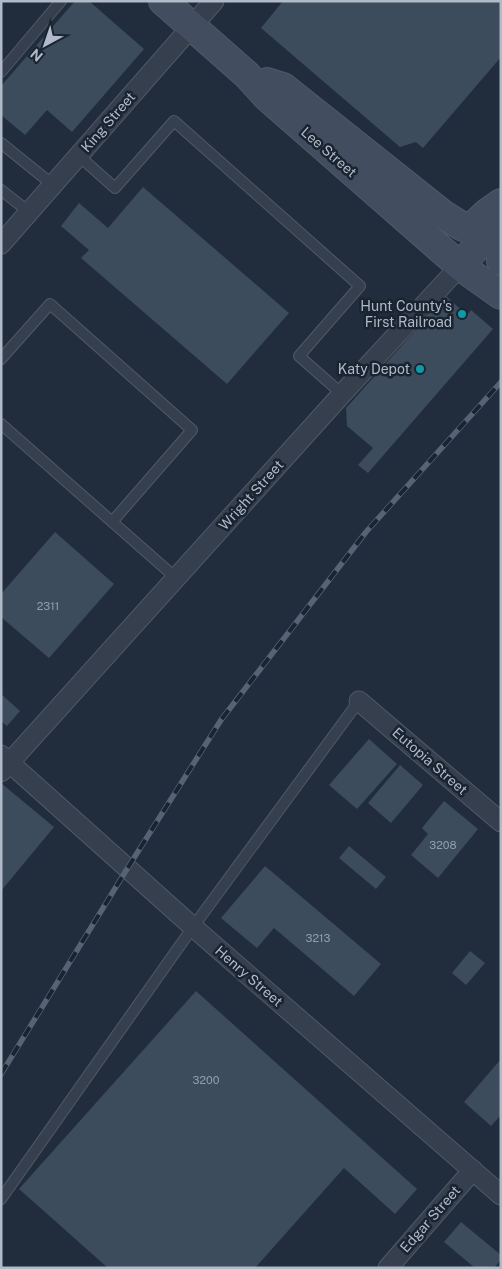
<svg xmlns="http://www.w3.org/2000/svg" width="502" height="1269" font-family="'Public Sans',sans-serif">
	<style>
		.building { fill: #3c4c5c }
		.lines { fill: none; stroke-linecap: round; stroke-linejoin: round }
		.lane-casing { stroke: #505a67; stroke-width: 12 }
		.street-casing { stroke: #505a67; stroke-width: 21 }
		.secondary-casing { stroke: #505a67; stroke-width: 30 }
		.lane { stroke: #353f4d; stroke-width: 10 }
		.street { stroke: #353f4d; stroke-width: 19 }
		.secondary { stroke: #424e60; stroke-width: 28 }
		.rail-casing { stroke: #566374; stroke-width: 5.5 }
		.rail { stroke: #1a2431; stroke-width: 4; stroke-dasharray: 11; stroke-linecap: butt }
		.culture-dot { fill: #0f9aa8; stroke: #1a2431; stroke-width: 2 }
		.labels { text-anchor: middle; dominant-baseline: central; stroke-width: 5; stroke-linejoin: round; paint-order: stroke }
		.number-label { font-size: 11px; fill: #939ead }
		.street-label { font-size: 14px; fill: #b0bac8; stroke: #1a2431 }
		.poi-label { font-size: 14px; fill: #b0bac8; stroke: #1a2431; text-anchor: end }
	</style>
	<rect width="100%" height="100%" fill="#212d3c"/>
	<path class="building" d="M 75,1 L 89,1 L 144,49 L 72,132 L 47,110 L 25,135 L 1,115 L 1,86 Z
		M 283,1 L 501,1 L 501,57 L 423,148 L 416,142 L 400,147 L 261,28 Z
		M 143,187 L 289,313 L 227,384 L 81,258 L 89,250 L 61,226 L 79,203 L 108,228 Z
		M 446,296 L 467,315 L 471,310 L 493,329 L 368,473 L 358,465 L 373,448 L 347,426 L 346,408 Z
		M 55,532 L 114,584 L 49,658 L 1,617 L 1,594 Z
		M 1,694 L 20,711 L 7,726 L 1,721 Z
		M 369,739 L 397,764 L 357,809 L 329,785 Z
		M 400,765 L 423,785 L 391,823 L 368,803 Z
		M 1,783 L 54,827 L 1,891 Z
		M 444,801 L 478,829 L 438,878 L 411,855 L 428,834 L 422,828 Z
		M 349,846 L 386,877 L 376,889 L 339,858 Z
		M 265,866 L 381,964 L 354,996 L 274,928 L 257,948 L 221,918 Z
		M 470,951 L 485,963 L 466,985 L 452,973 Z
		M 196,991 L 417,1189 L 395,1214 L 344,1168 L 255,1268 L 108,1268 L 19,1189 Z
		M 501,1059 L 501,1115 L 491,1126 L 464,1102 Z
		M 461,1222 L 501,1255 L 501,1260 L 494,1268 L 475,1268 L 444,1242 Z"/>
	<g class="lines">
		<g class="lane-casing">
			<path id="lane" d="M 1,72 L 61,1
				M 1,143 L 53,185
				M 78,155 L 115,188 L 174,121 L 360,286 L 299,356 L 342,394
				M 1,190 L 29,212
				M 1,359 L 50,304 L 192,430 L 112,522
				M 1,424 L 176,578
				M 1,1199 L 193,927 L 359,701"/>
		</g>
		<g class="street-casing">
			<path id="street" d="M 1,244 L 214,1
				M 359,701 L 501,822
				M 1,755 L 193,927 L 501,1195
				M 1,772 L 342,394 L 460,266
				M 388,1268 L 473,1170"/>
		</g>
		<g class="secondary-casing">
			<path id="secondary" d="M 163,1 L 247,75 L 267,97 L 460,266 L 501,295
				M 267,82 L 283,87 L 444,215 L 463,227 L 473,226 L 488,212 L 501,203
				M 501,247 L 500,251 L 501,261
				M 460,266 L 501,219"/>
		</g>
		<use href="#lane" class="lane"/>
		<use href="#street" class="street"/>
		<use href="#secondary" class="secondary"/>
		<g class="rail-casing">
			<path id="rail" d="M 1,1074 L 127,869 L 221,720 L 366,532 L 501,382"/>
		</g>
		<use href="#rail" class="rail"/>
	</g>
	<g class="culture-dot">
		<circle cx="462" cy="314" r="5"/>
		<circle cx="420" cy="369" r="5"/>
	</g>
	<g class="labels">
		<g class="number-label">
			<text x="48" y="606">2311</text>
			<text x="443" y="845">3208</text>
			<text x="318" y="938">3213</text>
			<text x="206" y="1080">3200</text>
		</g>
		<g class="street-label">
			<text transform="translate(108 122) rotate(-49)">King Street</text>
			<text transform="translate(329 152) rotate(41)">Lee Street</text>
			<text transform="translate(251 495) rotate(-48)">Wright Street</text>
			<text transform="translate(430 761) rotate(41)">Eutopia Street</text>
			<text transform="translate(249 976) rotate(41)">Henry Street</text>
			<text transform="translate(430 1219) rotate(-49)">Edgar Street</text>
		</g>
		<g class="poi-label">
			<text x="452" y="306">Hunt County's<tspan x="452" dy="16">First Railroad</tspan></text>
			<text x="410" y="369">Katy Depot</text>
		</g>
	</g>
	<rect width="502" height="1269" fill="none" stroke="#b0bac8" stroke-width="5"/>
	<g transform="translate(45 45) rotate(220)" stroke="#1a2431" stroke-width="4" paint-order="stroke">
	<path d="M0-4L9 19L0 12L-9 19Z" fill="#b0bac8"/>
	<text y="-8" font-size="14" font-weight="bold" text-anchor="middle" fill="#b0bac8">N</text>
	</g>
</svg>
